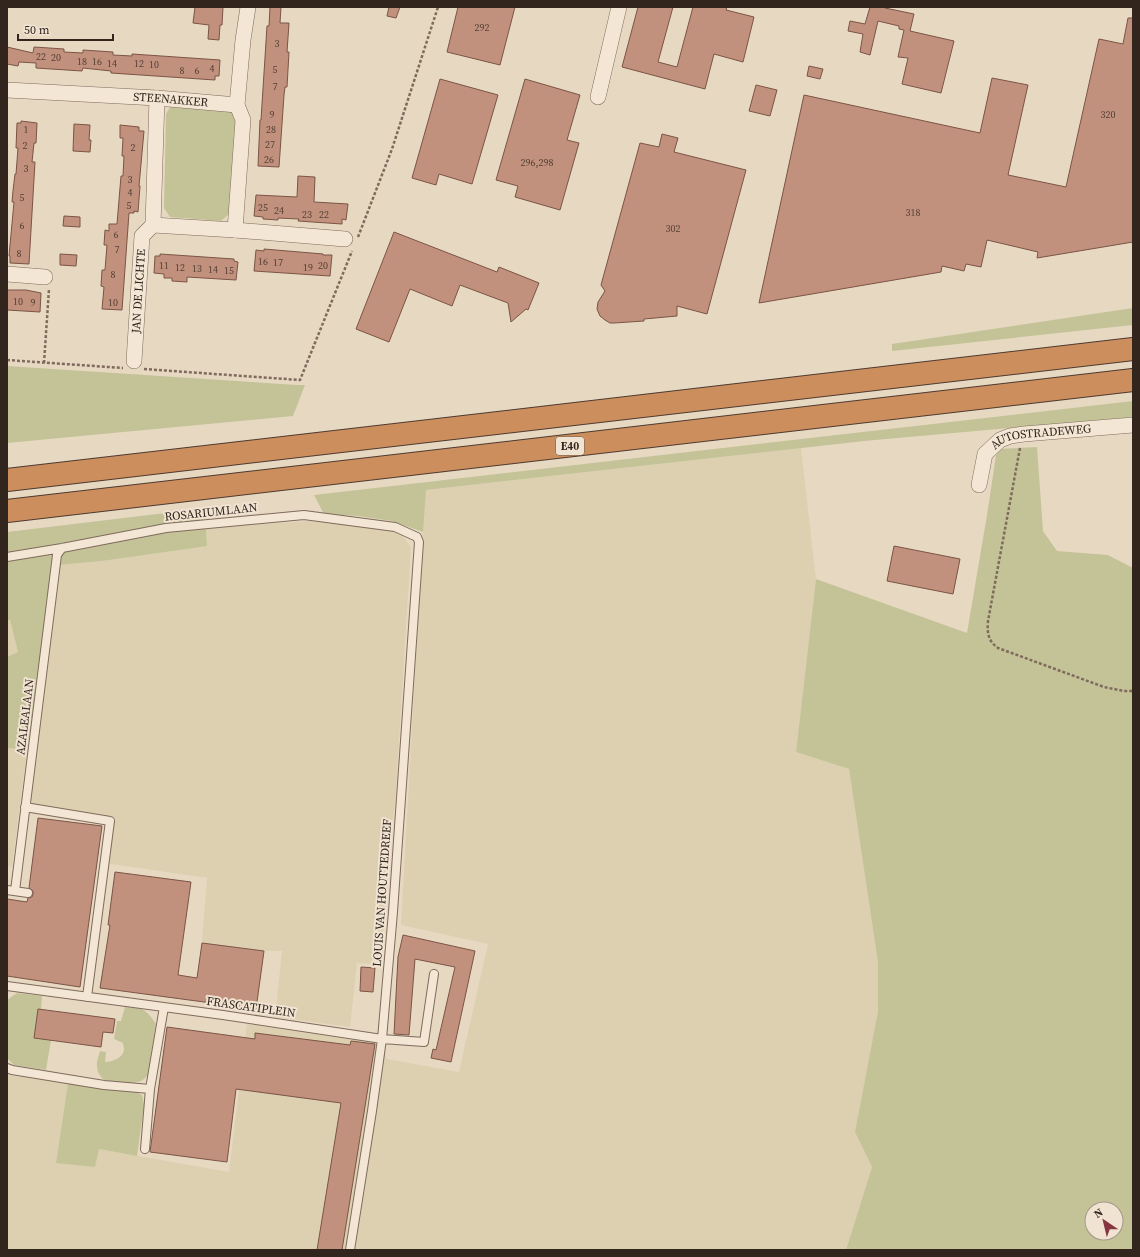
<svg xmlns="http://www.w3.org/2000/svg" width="1140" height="1257" font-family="'Source Serif 4',serif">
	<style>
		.farmland { fill: #dcd0b1 }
		.green { fill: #c4c398; fill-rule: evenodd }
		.building { fill: #c1917d; stroke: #7b5445 }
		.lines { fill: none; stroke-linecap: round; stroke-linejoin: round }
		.lane-casing { stroke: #7f6a5c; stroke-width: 10 }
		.street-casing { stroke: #7f6a5c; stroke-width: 16 }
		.highway-casing { stroke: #4d3a30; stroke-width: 24 }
		.path { stroke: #7f6a5c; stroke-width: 2.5; stroke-dasharray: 3 2; stroke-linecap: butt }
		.lane { stroke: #f3e6d4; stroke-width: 8 }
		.street { stroke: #f3e6d4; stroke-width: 15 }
		.highway { stroke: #cc8e5d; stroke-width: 22 }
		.labels { text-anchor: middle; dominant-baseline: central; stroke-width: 4; stroke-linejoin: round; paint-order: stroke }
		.number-label { font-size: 10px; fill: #554036 }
		.shield { fill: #f0e3d1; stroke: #6a5e54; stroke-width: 1 }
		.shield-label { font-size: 11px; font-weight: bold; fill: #31251e }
		.street-label { font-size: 12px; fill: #31251e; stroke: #f0e3d1 }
	</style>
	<rect width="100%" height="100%" fill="#e7d8c2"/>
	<path class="farmland" d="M 801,448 L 816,579 L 796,752 L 849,769 L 878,963 L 878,1011 L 855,1132 L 872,1167 L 846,1250 L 7,1250 L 7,1075 L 68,1083 L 56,1163 L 99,1149 L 229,1172 L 247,1024 L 348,1039 L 381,1043 L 387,1059 L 459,1072 L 488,944 L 401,925 L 425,490 Z
		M 308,521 L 361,525 L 395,531 L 402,535 L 411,547 L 395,805 L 392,824 L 381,964 L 357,963 L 350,1027 L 275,1017 L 282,951 L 264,951 L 202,943 L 207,878 L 105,863 L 110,821 L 25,807 L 59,565 L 102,561 L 207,545 L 206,528 Z
		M 7,620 L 10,620 L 18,652 L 7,657 Z
		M 7,748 L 27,750 L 12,867 L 7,866 Z"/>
	<path class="green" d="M 170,107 L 232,110 L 237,116 L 229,214 L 221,221 L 170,217 L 164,208 L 166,114 Z
		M 1133,308 L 1133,325 L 892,351 L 892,344 Z
		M 7,366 L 297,385 L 305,385 L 293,416 L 7,443 Z
		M 1133,401 L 1133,417 L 864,441 L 426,490 L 423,532 L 392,521 L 358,516 L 324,514 L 314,495 Z
		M 1037,447 L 1043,531 L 1057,551 L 1108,555 L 1133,568 L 1133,1250 L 846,1250 L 872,1167 L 855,1132 L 878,1011 L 878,963 L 849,769 L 796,752 L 816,579 L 967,633 L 987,515 L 997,449 ZM 1092,1209 L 1116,1209 L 1116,1233 L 1092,1233 Z
		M 199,509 L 206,528 L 207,546 L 102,561 L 59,565 L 51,591 L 27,750 L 7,748 L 7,657 L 18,652 L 10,620 L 7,620 L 7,532 Z
		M 17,993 L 42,996 L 41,1009 L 38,1009 L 51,1040 L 46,1070 L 14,1065 L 7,1058 L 7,1000 Z
		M 125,1007 C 143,1008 145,1008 156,1024 L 148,1075 C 146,1077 143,1080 141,1081 C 126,1086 98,1087 97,1066 C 96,1062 99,1055 100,1051 L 106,1052 L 105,1062 C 112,1062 123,1058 124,1050 C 124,1047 123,1045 123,1043 L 114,1039 L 117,1021 L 121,1021 Z
		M 68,1083 L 136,1092 L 142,1095 L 144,1105 L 137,1156 L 99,1149 L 95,1167 L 56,1163 Z"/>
	<path class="building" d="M 195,7 L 223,7 L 222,25 L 220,25 L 219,40 L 208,39 L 209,25 L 193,23 Z
		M 270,7 L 281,7 L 280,23 L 289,23 L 287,52 L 289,52 L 287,87 L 285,87 L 284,95 L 279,167 L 258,166 L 260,120 L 261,120 L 267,26 L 269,26 Z
		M 389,7 L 400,7 L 396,18 L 387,16 Z
		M 458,7 L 515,7 L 500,65 L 447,52 Z
		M 638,7 L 673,7 L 658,62 L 677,67 L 693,7 L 727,7 L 726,10 L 754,17 L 743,62 L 714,54 L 705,89 L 622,67 Z
		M 870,7 L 885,7 L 885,8 L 914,14 L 910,31 L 954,41 L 941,93 L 902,84 L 908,58 L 898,57 L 904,30 L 899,29 L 899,26 L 878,21 L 870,55 L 860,52 L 863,34 L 848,31 L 850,21 L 865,24 Z
		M 1128,18 L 1133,18 L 1133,242 L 1037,258 L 1038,252 L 987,240 L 981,267 L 966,264 L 964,271 L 942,266 L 941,272 L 759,303 L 804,95 L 980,133 L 992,78 L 1028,85 L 1008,175 L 1066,187 L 1099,39 L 1123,44 Z
		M 7,47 L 33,53 L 34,47 L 64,49 L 64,52 L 83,53 L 83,50 L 113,52 L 113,55 L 132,56 L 132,54 L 220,60 L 219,76 L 215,76 L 215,80 L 111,73 L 111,71 L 83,68 L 82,71 L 36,68 L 36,63 L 19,62 L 18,66 L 7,64 Z
		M 809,66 L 823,69 L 820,79 L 807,76 Z
		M 440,79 L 498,95 L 472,184 L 439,174 L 436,185 L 412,178 Z
		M 525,79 L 580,95 L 567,140 L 579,143 L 560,210 L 515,197 L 518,186 L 496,180 Z
		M 756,85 L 777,90 L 770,116 L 749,111 Z
		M 21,121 L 37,123 L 36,143 L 34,143 L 32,162 L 35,162 L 29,264 L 10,263 L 10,256 L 9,256 L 14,202 L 12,202 L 13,191 L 15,174 L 16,174 L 18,148 L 16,148 L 17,123 L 21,123 Z
		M 74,124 L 90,125 L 89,140 L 91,140 L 90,152 L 73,151 Z
		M 120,125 L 139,127 L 139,131 L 144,131 L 139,186 L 140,186 L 138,212 L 134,211 L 134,213 L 129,213 L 122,310 L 102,309 L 104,287 L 101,286 L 102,270 L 105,270 L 107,245 L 104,245 L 105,230 L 109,231 L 109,224 L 117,224 L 121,176 L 123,176 L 124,156 L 122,156 L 123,138 L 120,138 Z
		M 662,134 L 678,138 L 674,152 L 746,170 L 707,314 L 677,306 L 677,316 L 644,319 L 644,321 L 614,323 L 610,323 L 605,320 L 600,316 L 597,309 L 598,302 L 605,291 L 601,285 L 640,143 L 659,147 Z
		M 298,176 L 315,177 L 314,202 L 348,204 L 346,220 L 342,219 L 342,224 L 298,221 L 299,219 L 278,218 L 278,220 L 263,219 L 263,217 L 254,216 L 256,195 L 297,197 Z
		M 64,216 L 80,217 L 80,227 L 63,226 Z
		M 394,232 L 497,272 L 499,267 L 539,283 L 528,310 L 526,309 L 511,322 L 508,303 L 460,285 L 452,306 L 410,289 L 389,342 L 356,329 Z
		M 264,249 L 323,254 L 323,255 L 332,255 L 330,276 L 254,271 L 256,250 L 264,251 Z
		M 60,254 L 77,255 L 76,266 L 60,265 Z
		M 160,254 L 234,259 L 234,261 L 238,262 L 236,280 L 187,277 L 187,282 L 172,281 L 172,278 L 164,278 L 164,274 L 154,273 L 155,256 L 160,256 Z
		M 7,290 L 26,290 L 41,293 L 40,312 L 7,310 Z
		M 894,546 L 960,559 L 953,594 L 887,581 Z
		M 38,818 L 102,826 L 80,987 L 7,976 L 7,899 L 27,902 L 28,898 L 32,897 L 33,894 L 33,891 L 29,888 Z
		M 115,872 L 191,882 L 178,975 L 197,978 L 202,943 L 264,951 L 256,1009 L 100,988 L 110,925 L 108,925 Z
		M 403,935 L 475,951 L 451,1062 L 431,1058 L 433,1049 L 436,1050 L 455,967 L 415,959 L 409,1035 L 394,1034 L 398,957 Z
		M 361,967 L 375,968 L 373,992 L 360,991 Z
		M 38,1009 L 115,1019 L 113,1033 L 103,1032 L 101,1047 L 34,1038 Z
		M 167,1027 L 255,1039 L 255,1033 L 350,1045 L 351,1041 L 375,1044 L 342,1250 L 317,1250 L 341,1103 L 236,1089 L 227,1162 L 150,1152 Z"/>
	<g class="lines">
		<g class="lane-casing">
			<path id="lane" d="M 7,557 L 62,548 L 166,528 L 304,515 L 395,527 L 417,537 L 419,542 L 393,912 L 382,1039 L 372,1111 L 350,1250
				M 25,807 L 110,821 L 87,997
				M 7,890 L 28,893
				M 15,891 L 57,555 L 62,548
				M 7,986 L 223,1015 L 382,1039 L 424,1042 L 434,974
				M 7,1068 L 12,1070 L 104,1085 L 150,1089 L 164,1007
				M 145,1149 L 150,1089"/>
		</g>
		<g class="street-casing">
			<g id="street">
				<path id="s1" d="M 7,90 L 157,98 L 237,105"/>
				<path d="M 598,97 L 619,7"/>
				<path d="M 153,225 L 157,98"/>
				<path d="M 235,230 L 345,239"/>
				<path d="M 7,274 L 45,277"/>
				<path id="s2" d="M 134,361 L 142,236 L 153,225 L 235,230 L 243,120 L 237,105 L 243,40 L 248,7"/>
				<path id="s3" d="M 979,485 L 985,454 L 1000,440 L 1010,436 L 1024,434 L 1133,425"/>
			</g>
		</g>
		<g class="highway-casing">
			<path id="highway" d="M 7,480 L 1133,349
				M 7,511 L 1133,380"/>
		</g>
		<path class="path" d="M 358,237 L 392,149 L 438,7
			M 7,360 L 123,368
			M 44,363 L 49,289
			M 144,369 L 300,380 L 352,251
			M 1020,448 L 988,621 C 987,633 988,641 998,648 L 1104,687 L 1124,691 L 1133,691"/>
		<use href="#lane" class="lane"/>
		<use href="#street" class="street"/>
		<use href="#highway" class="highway"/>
	</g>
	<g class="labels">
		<g class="number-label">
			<text x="482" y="27">292</text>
			<text x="277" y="43">3</text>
			<text x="41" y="56">22</text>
			<text x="56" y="57">20</text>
			<text x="82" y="61">18</text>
			<text x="97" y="61">16</text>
			<text x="112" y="63">14</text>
			<text x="139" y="63">12</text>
			<text x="154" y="64">10</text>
			<text x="212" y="68">4</text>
			<text x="275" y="69">5</text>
			<text x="182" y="70">8</text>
			<text x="197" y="70">6</text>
			<text x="275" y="86">7</text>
			<text x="272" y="114">9</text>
			<text x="1108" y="114">320</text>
			<text x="26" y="129">1</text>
			<text x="271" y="129">28</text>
			<text x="270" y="144">27</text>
			<text x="25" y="145">2</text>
			<text x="133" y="147">2</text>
			<text x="269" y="159">26</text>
			<text x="537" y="162">296,298</text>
			<text x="26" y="168">3</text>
			<text x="130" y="179">3</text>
			<text x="130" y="192">4</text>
			<text x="22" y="197">5</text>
			<text x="129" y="205">5</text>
			<text x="263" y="207">25</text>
			<text x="279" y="210">24</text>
			<text x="913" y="212">318</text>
			<text x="307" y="214">23</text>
			<text x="324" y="214">22</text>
			<text x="22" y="225">6</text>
			<text x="673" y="228">302</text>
			<text x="116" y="234">6</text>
			<text x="117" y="249">7</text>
			<text x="19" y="253">8</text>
			<text x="263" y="261">16</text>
			<text x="278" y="262">17</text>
			<text x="164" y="265">11</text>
			<text x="323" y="265">20</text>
			<text x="180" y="267">12</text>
			<text x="308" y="267">19</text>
			<text x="197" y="268">13</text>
			<text x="213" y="269">14</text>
			<text x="229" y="270">15</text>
			<text x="113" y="274">8</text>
			<text x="18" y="301">10</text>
			<text x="33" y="302">9</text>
			<text x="113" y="302">10</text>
		</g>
		<rect class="shield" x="556" y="437" width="28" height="18" rx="3"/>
		<g class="shield-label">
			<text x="570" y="446">E40</text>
		</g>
		<g class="street-label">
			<text stroke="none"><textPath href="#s1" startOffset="164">STEENAKKER</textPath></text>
			<text stroke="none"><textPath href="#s2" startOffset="70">JAN DE LICHTE</textPath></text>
			<text stroke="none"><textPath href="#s3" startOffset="93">AUTOSTRADEWEG</textPath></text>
			<text transform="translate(211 512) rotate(-6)">ROSARIUMLAAN</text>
			<text transform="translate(25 717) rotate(-83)">AZALEALAAN</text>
			<text transform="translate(382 893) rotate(-86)">LOUIS VAN HOUTTEDREEF</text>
			<text transform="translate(251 1007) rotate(8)">FRASCATIPLEIN</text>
		</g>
	</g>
	<rect width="1140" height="1257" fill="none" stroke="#31251e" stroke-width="16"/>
	<g transform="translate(1104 1221) rotate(325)"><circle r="19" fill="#f0e3d1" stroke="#a49789"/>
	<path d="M0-3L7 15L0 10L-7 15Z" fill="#86343e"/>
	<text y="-6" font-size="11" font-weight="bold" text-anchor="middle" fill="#31251e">N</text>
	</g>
	<path d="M18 34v6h95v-6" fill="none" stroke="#31251e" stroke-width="2"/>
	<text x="24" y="34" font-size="12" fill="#31251e" stroke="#f0e3d1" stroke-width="3" paint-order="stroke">50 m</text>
</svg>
